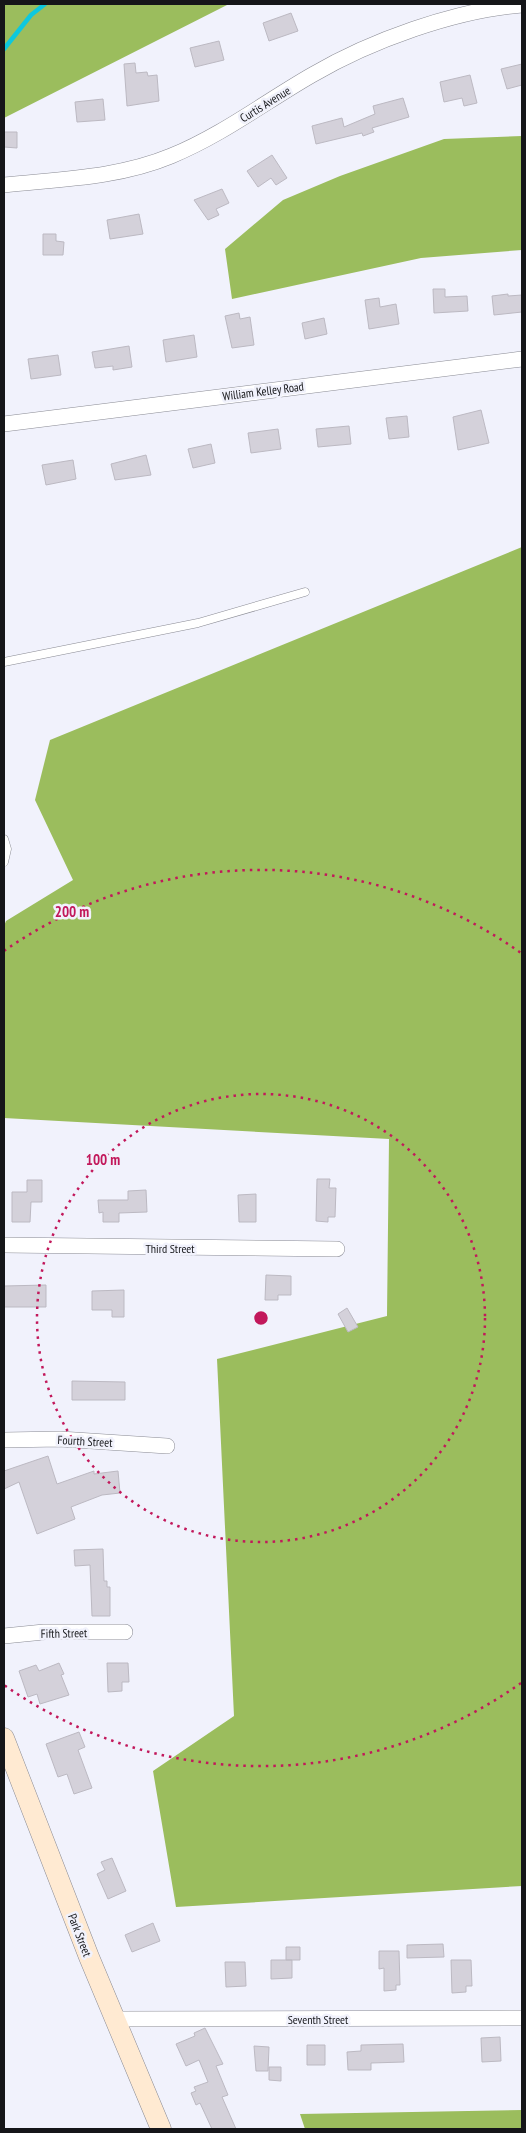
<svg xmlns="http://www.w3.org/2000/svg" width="526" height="2133" font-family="'PT Sans Narrow',sans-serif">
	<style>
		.forest { fill: #9bbd5d }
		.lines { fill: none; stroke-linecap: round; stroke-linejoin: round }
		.stream { stroke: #0ec8dd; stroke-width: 4.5 }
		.building { fill: #d4d1da; stroke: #bcb9c2 }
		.lane-casing { stroke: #8a8b94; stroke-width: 9 }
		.street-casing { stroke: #8a8b94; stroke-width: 16 }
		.secondary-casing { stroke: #8a8b94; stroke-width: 21 }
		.lane { stroke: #fff; stroke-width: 8 }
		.street { stroke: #fff; stroke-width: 15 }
		.secondary { stroke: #ffead2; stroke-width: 20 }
		.ring { fill: none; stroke: #c2185b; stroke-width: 2.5; stroke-dasharray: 2.5 5 }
		.labels { text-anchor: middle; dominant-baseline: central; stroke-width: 5; stroke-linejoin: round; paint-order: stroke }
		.street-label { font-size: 12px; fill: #151619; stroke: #f1f2fc }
		.centre { fill: #c2185b; stroke: #f1f2fc; stroke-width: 2.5 }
		.ring-label { font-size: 15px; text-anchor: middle; font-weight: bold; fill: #c2185b; stroke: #f1f2fc; stroke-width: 5; stroke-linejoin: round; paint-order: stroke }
	</style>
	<rect width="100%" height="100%" fill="#f1f2fc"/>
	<path class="forest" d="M 4,4 L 229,4 L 4,118 Z
		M 522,136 L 522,250 L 421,258 L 232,299 L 225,249 L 283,200 L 340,176 L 444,139 Z
		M 522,547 L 522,1886 L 176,1907 L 153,1771 L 234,1716 L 217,1359 L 387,1316 L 389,1139 L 4,1118 L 4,926 L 6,921 L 73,880 L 35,800 L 50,740 Z
		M 522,2110 L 522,2129 L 305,2129 L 300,2114 Z"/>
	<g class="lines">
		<path class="stream" d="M 4,49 L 31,15 L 45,4"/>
	</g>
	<path class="building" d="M 291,13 L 298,31 L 269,41 L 263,23 Z
		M 219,41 L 224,60 L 195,67 L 190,48 Z
		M 135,63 L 136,73 L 147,72 L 148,76 L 157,75 L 159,101 L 127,106 L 124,64 Z
		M 522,64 L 522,85 L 507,89 L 501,69 Z
		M 470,75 L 477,103 L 464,106 L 462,98 L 444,102 L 440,82 Z
		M 403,98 L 409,117 L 372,128 L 374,132 L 363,136 L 362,133 L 316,144 L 312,126 L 342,118 L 344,127 L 375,114 L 373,106 Z
		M 103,99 L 105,120 L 77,122 L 75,102 Z
		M 4,132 L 17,132 L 17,148 L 4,147 Z
		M 272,155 L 287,178 L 276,185 L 271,178 L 258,187 L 247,171 Z
		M 222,189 L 229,203 L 216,209 L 219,215 L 208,220 L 194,200 Z
		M 139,214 L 143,234 L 110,239 L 107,220 Z
		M 43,234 L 56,234 L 56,241 L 64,242 L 63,255 L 43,255 Z
		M 433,289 L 445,289 L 445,297 L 467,296 L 468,311 L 434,313 Z
		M 508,294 L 508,296 L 522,295 L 522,312 L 494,315 L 492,296 Z
		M 379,298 L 380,307 L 396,304 L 399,324 L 369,329 L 365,300 Z
		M 239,313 L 240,319 L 250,317 L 254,345 L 232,348 L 225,316 Z
		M 324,318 L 327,334 L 305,339 L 302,323 Z
		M 194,335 L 197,357 L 166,362 L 163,340 Z
		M 129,346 L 132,367 L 113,370 L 113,366 L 95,368 L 92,352 Z
		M 58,355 L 61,375 L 31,379 L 28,359 Z
		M 481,410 L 489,443 L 458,450 L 453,417 Z
		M 407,416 L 409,437 L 389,439 L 386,418 Z
		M 349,426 L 351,444 L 318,447 L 316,429 Z
		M 278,429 L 281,449 L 251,453 L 248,433 Z
		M 211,444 L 215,463 L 193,468 L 188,449 Z
		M 146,455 L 151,475 L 115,480 L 111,464 Z
		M 73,460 L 76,479 L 46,485 L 42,465 Z
		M 317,1179 L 330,1179 L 329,1188 L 336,1188 L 335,1217 L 328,1217 L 328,1222 L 316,1221 Z
		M 27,1180 L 42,1180 L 42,1202 L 31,1202 L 30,1222 L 12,1222 L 12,1192 L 27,1192 Z
		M 146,1190 L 147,1212 L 119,1213 L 119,1222 L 103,1222 L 103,1212 L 99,1213 L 98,1200 L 128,1200 L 128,1191 Z
		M 256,1194 L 256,1222 L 239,1222 L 238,1195 Z
		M 266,1275 L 291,1276 L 291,1295 L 278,1295 L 278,1300 L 265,1300 Z
		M 46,1285 L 46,1307 L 4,1307 L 4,1286 Z
		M 124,1290 L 124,1317 L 112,1317 L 112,1310 L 92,1310 L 92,1291 Z
		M 347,1308 L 358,1327 L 348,1332 L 338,1314 Z
		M 72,1381 L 125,1382 L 125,1400 L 72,1400 Z
		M 48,1456 L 57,1484 L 94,1471 L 94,1474 L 118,1471 L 120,1493 L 102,1495 L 71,1507 L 75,1519 L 37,1534 L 19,1482 L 4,1489 L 4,1471 Z
		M 103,1549 L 104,1581 L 107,1581 L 107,1587 L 110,1587 L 110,1616 L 92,1616 L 90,1565 L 75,1566 L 74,1550 Z
		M 59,1663 L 64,1674 L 61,1675 L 69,1695 L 40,1704 L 37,1694 L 28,1697 L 19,1671 L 36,1665 L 39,1671 Z
		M 107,1663 L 128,1663 L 129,1682 L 122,1682 L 122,1691 L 108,1692 Z
		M 79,1732 L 85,1747 L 78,1750 L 92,1788 L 74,1794 L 67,1774 L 58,1777 L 46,1744 Z
		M 112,1858 L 126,1891 L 108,1899 L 97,1874 L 105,1870 L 101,1862 Z
		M 153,1923 L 160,1941 L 132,1952 L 125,1935 Z
		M 443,1944 L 444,1957 L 407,1958 L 407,1945 Z
		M 286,1947 L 300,1947 L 300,1960 L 286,1960 Z
		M 379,1951 L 399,1951 L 400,1985 L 396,1985 L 396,1990 L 384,1991 L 384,1968 L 379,1969 Z
		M 271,1960 L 292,1960 L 292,1978 L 271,1979 Z
		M 451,1960 L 471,1960 L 472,1986 L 466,1986 L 466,1992 L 452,1993 Z
		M 225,1962 L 245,1962 L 246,1986 L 226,1987 Z
		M 205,2028 L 223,2064 L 216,2066 L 228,2095 L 222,2097 L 236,2129 L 212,2129 L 200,2103 L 196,2105 L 191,2093 L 196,2091 L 194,2087 L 208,2082 L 199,2060 L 186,2066 L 176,2044 L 195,2036 L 194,2033 Z
		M 500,2037 L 501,2061 L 482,2062 L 481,2038 Z
		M 403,2044 L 404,2062 L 371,2063 L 371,2070 L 348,2070 L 347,2052 L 361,2051 L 361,2045 Z
		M 307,2045 L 325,2045 L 325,2065 L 307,2065 Z
		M 254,2046 L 269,2047 L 268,2071 L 256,2071 Z
		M 269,2067 L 281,2067 L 281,2081 L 269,2080 Z"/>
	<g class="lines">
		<g class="lane-casing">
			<path id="lane" d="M 4,662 L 198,623 L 305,592
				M 4,839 L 7,849 L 4,862"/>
		</g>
		<g class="street-casing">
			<path id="street" d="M 4,185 C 60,179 118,178 171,156 C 222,135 265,102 312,75 C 370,41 455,10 522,5
				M 4,424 L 522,359
				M 4,1245 L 337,1249
				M 4,1440 L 60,1439 L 167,1446
				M 4,1636 L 44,1632 L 125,1632
				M 114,2019 L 522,2018"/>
		</g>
		<g class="secondary-casing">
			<path id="secondary" d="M 4,1738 L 89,1957 L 161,2129"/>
		</g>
		<use href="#lane" class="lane"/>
		<use href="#street" class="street"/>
		<use href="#secondary" class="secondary"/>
	</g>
	<g class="ring">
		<circle cx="261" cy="1318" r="224"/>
		<path d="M521 1683A448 448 0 0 1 4 1685M4 951A448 448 0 0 1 521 953"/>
	</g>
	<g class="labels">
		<g class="street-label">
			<text transform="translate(265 104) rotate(-32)">Curtis Avenue</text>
			<text transform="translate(263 391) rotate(-7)">William Kelley Road</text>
			<text x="170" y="1248">Third Street</text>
			<text transform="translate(85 1441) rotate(3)">Fourth Street</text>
			<text transform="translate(64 1633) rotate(-1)">Fifth Street</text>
			<text transform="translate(80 1935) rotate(69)">Park Street</text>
			<text x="318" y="2019">Seventh Street</text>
		</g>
	</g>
	<circle cx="261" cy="1318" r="8" class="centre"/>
	<g class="ring-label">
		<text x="72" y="917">200 m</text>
		<text x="103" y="1165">100 m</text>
	</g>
	<rect width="526" height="2133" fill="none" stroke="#151619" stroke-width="10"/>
</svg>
